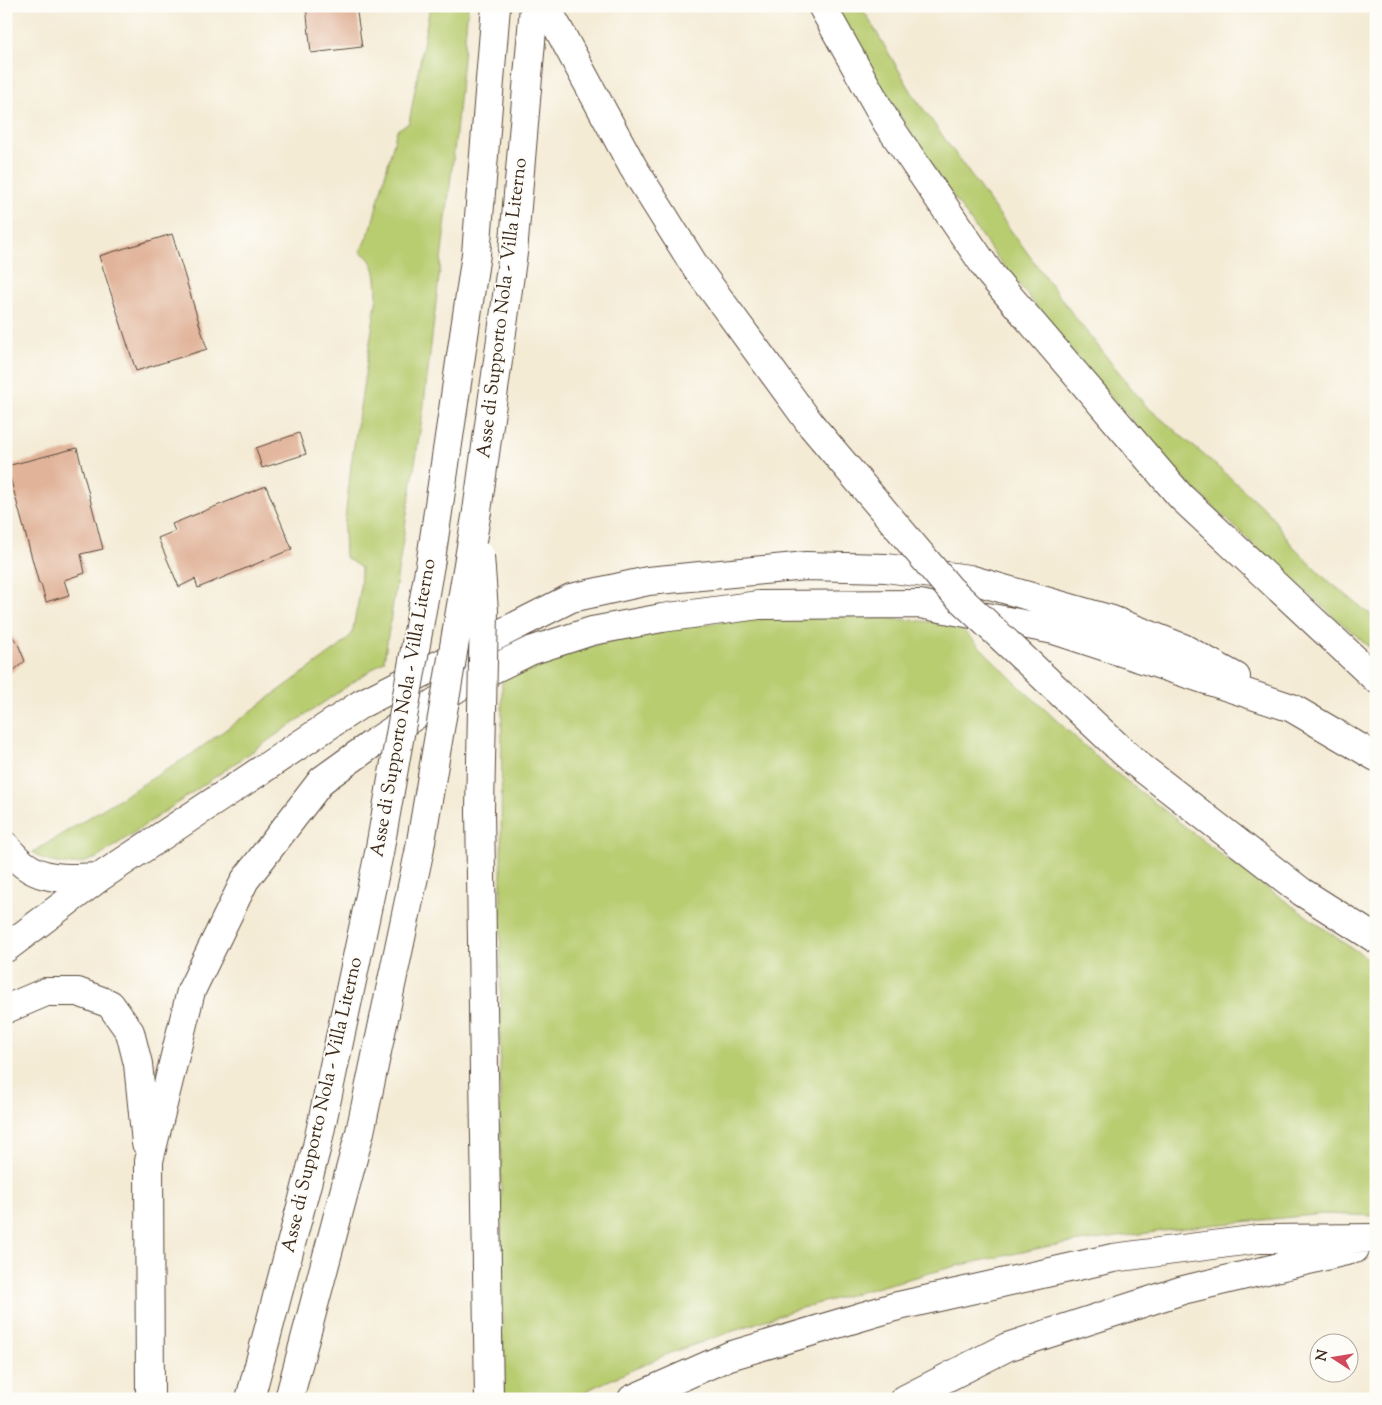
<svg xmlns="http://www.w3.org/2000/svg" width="1382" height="1405" font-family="'Sorts Mill Goudy',serif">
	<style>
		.green { fill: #b8cc70; stroke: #7a7b47 }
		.building { fill: #e1b49a }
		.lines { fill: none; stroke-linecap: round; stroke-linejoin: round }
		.highway-casing { stroke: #574739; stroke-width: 30 }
		.highway { stroke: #fff; stroke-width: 28 }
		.highway-bridge-casing { stroke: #574739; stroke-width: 30; stroke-linecap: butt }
		.highway-bridge { stroke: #fff; stroke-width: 28 }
		.labels { text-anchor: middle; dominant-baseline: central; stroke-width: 4; stroke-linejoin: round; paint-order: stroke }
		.street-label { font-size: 19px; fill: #3b2a1e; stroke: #fdfcf7 }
	</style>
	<rect width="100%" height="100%" fill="#fdfcf7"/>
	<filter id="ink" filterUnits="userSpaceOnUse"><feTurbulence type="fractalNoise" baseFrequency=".02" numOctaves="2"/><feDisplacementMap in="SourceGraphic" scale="10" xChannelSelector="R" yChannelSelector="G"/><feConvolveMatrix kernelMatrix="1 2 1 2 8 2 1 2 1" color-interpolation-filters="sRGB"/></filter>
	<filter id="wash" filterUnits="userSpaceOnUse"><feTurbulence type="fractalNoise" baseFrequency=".0096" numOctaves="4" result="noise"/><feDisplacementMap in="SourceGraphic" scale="20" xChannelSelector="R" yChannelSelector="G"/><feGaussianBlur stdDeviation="1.12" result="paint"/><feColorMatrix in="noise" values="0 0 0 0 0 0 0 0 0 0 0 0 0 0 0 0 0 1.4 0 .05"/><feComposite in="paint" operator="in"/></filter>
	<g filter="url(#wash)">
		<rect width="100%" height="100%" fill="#f4ebd5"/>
		<path class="green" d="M 430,6 L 468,6 L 455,143 L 423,412 L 384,661 L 97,858 C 90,860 82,864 74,864 C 61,865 42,862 33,852 L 192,754 L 339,647 L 352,634 L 360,592 L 361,568 L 345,557 L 344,529 L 351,465 L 377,297 C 376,281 378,261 360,252 L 371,228 L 397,130 L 409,123 Z
			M 833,6 L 861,6 L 914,96 L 987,198 L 1074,316 L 1145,405 L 1226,474 L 1270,514 L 1291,544 L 1326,579 L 1376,619 L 1376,653 L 1274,564 L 1175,470 L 1081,362 L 992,251 L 940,178 L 881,86 Z
			M 860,616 L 957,624 L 1018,685 L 1101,761 L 1224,857 L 1347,945 L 1376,963 L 1376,1216 L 1323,1214 L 1201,1226 L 1050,1246 L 952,1267 L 794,1310 L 670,1353 L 592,1388 L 574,1399 L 503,1399 L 500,1083 L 502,677 L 592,646 L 657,630 L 764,617 Z"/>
		<g id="blocks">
			<path class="building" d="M 306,6 L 356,6 L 362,47 L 311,53 Z
				M 172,234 L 207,349 L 136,371 L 99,256 Z
				M 299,433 L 306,454 L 262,468 L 256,448 Z
				M 77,448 L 103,549 L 81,554 L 85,573 L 64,580 L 69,595 L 46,602 L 41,584 L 39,584 L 7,466 Z
				M 266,486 L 292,549 L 198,588 L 195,579 L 179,587 L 158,538 L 175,531 L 172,524 Z
				M 6,628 L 18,644 L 25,661 L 6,677 Z"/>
		</g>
	</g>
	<g filter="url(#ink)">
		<use href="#blocks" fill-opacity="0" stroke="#574739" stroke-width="1"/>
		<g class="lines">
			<g class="highway-casing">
				<path id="highway" d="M 546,6 L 633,167 L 693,263 L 812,426
					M 822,6 L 887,123 L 991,275 L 1181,497 L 1376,679
					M 477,511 L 513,253 L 534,6
					M 431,559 L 476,254 L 496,6
					M 1117,746 L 1137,764 L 1302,892 L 1376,939
					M 480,810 L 489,1399
					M 6,846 C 32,882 60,879 100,877 L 361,704 L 571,598 L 648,581 L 806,566 L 886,568 L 969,579 L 1112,620 L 1183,648 L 1236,677
					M 6,948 L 100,877
					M 6,1009 L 46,992 L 78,992 L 110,1004 L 130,1032 L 138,1064 L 146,1143
					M 150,1399 L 149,1161 L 191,991 L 245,880 L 322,780 L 372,744 L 463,684 L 530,651 L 592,631 L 662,618 L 759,605 L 920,604 L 1054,630 L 1292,708 L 1376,757
					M 250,1399 L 317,1146 L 379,853
					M 289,1399 L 360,1132 L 419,853
					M 632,1399 L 729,1356 L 894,1307 L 1113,1258 L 1259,1239 L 1376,1238
					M 905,1399 L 1007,1347 L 1183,1290 L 1355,1249"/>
			</g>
			<use href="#highway" class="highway"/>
			<g class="highway-bridge-casing">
				<path id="highway-bridge" d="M 812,426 L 950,589 L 1117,746
					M 480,810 L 484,611 L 480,556
					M 379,853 L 431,559
					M 419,853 L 477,511"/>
			</g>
			<use href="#highway-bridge" class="highway-bridge"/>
		</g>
	</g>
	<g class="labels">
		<g class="street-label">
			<text transform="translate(503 308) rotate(-83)">Asse di Supporto Nola - Villa Literno</text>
			<text transform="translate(404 708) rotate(-80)">Asse di Supporto Nola - Villa Literno</text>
			<text transform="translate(323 1105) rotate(-77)">Asse di Supporto Nola - Villa Literno</text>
		</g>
	</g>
	<rect width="1382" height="1405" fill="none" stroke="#fdfcf7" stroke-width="25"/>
	<g transform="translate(1334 1358) rotate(282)"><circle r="24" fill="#fdfcf7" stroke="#afa8a0"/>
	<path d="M0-4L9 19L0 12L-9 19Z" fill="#d1495b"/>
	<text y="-8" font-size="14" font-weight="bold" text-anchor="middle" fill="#3b2a1e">N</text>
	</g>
</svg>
